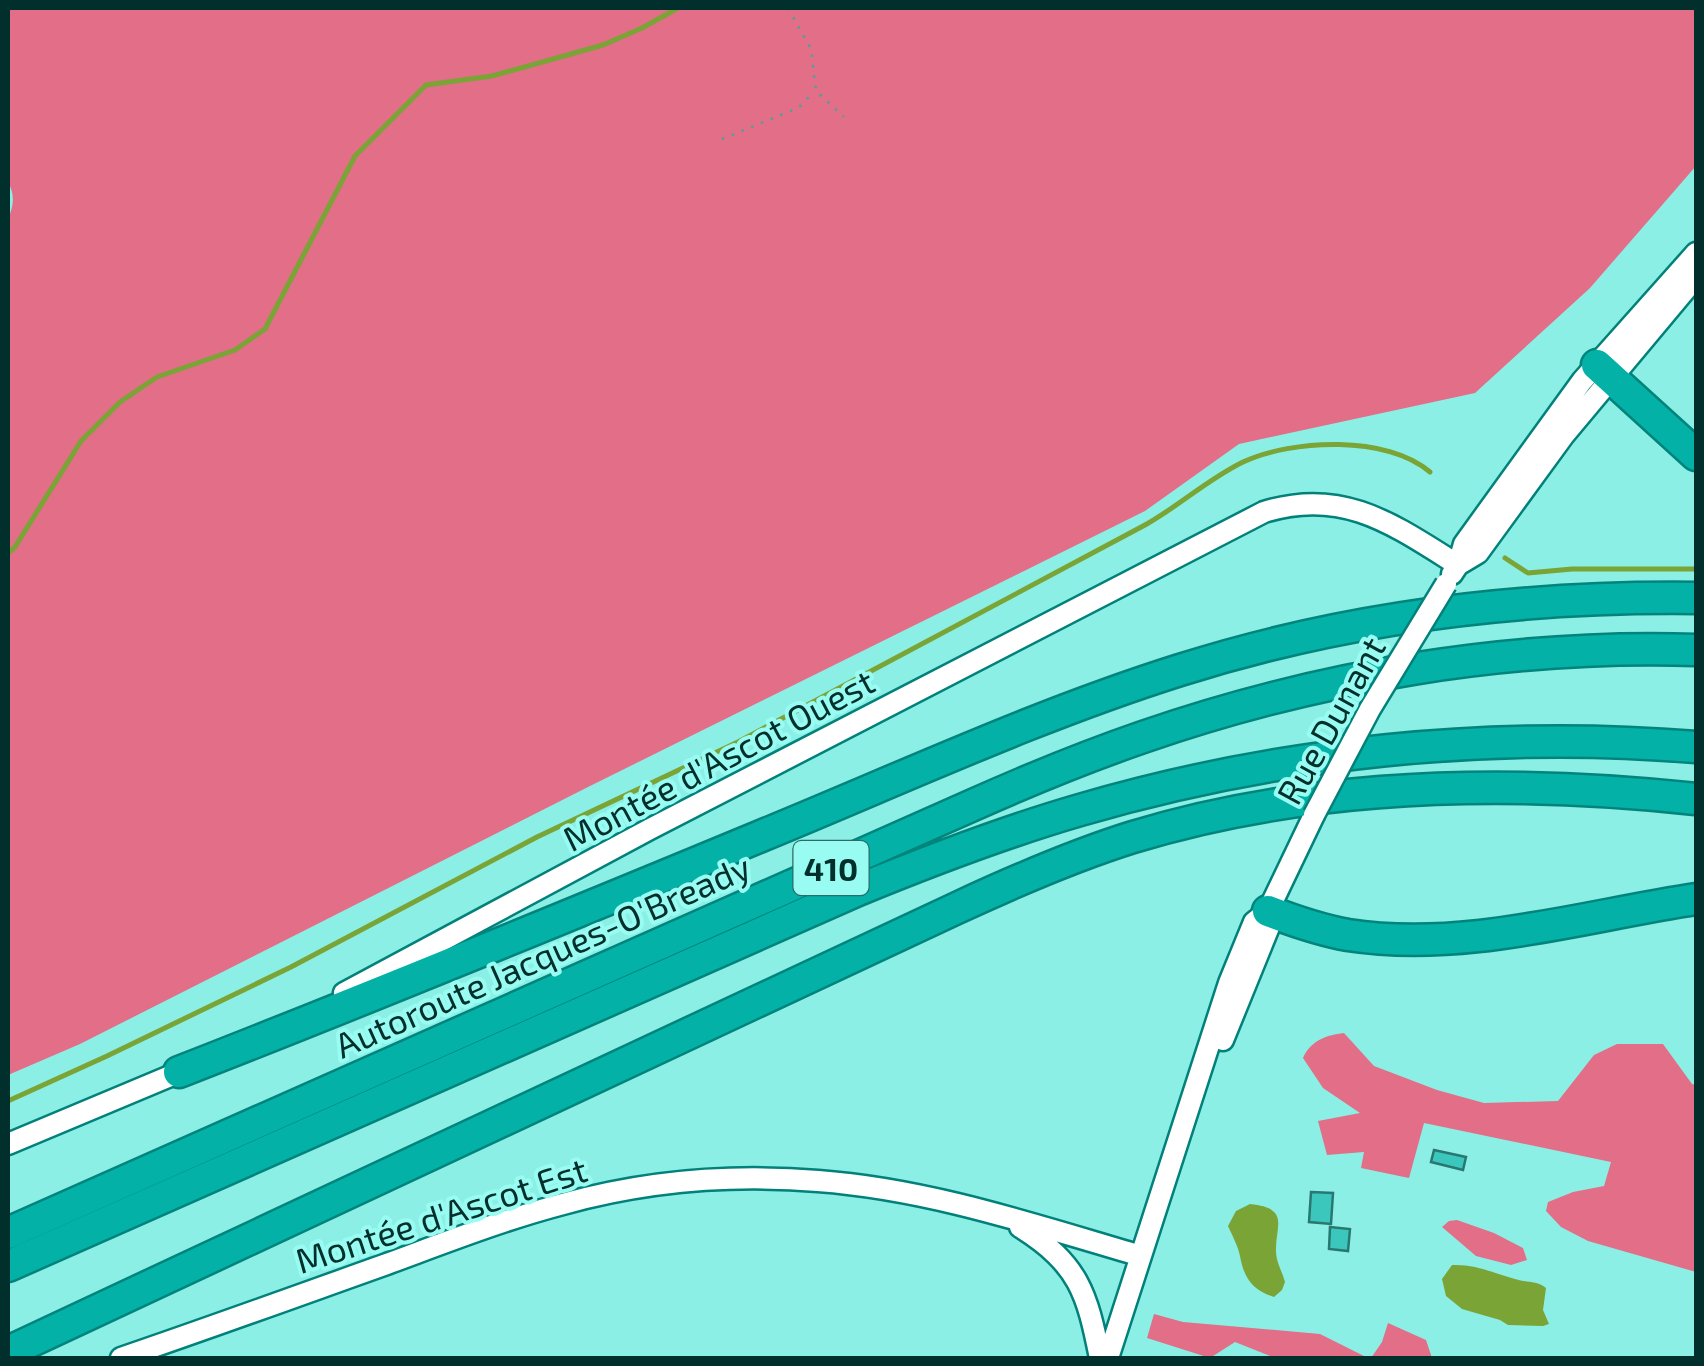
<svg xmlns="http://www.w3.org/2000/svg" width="1704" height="1366" font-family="'Exo 2',sans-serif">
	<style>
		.forest { fill: #e26e87 }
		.water { fill: #7aa435 }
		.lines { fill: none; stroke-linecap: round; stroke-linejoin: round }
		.stream { stroke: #7aa435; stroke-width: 5 }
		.building { fill: #3cc7bd; stroke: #297771; stroke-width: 2.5 }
		.minor-casing { stroke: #02817a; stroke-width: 25 }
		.highway-casing { stroke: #02847c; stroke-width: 35 }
		.path { stroke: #53a098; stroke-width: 2.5; stroke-dasharray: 2.5 8; stroke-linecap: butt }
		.minor { stroke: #fff; stroke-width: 20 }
		.highway { stroke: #03b1a7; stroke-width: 30 }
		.minor-bridge-casing { stroke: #02817a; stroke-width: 25; stroke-linecap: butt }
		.minor-bridge { stroke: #fff; stroke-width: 20 }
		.labels { text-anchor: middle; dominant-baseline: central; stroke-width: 8; stroke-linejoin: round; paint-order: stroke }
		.shield { fill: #99fcf3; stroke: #2f6c67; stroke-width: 2.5 }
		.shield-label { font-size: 32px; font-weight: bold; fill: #012f2b }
		.street-label { font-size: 35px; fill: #012f2b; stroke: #99fcf3 }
	</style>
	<rect width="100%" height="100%" fill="#8cefe5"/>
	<path class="forest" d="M 8,8 L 1696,8 L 1696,166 L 1590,288 L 1475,393 L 1239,444 L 1145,511 L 588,787 L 80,1044 L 8,1075 L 8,219 C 14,205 15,195 8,182 Z
		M 1344,1033 L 1374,1066 L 1437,1090 L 1484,1103 L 1558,1101 L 1594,1055 L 1617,1044 L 1663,1044 L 1692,1084 L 1696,1085 L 1696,1272 L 1588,1241 L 1561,1227 L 1546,1211 L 1548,1202 L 1573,1192 L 1604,1186 L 1611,1162 L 1424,1123 L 1409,1178 L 1361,1168 L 1364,1152 L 1327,1155 L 1318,1121 L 1360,1113 L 1323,1088 L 1303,1058 C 1311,1040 1327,1035 1344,1033 Z
		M 1457,1220 L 1494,1233 L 1523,1248 L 1527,1260 L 1511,1265 L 1476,1256 L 1442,1227 L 1449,1221 Z
		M 1154,1314 L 1183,1322 L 1320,1334 L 1368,1358 L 1275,1358 L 1235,1342 L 1210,1358 L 1147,1338 Z
		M 1388,1323 L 1426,1340 L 1432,1358 L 1371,1358 L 1382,1342 Z"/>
	<path class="water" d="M 1250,1204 C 1291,1208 1275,1227 1276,1251 C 1276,1262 1282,1271 1285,1282 L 1282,1290 L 1274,1297 C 1252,1290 1244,1278 1240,1256 C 1238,1246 1232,1235 1228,1226 L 1236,1211 Z
		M 1452,1265 C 1476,1264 1493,1273 1515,1279 C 1527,1283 1536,1280 1546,1288 L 1543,1310 L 1549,1324 L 1543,1326 L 1508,1325 L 1500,1320 L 1462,1309 L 1446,1296 L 1442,1279 Z"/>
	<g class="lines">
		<path class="stream" d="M 8,553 L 15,547 L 81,441 L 120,402 L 157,377 L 235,350 L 265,329 L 355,156 L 426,85 L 492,76 L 603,45 L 642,28 L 678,8
			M 1505,558 L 1528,573 L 1572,569 L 1696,569
			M 8,1101 L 107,1056 L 291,967 L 537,837 L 738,742 L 1145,525 C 1179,506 1208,479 1243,462 C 1293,439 1387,435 1430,472"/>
	</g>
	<path class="building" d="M 1434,1150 L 1466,1157 L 1463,1170 L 1431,1162 Z
		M 1311,1192 L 1333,1193 L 1331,1224 L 1309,1222 Z
		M 1330,1227 L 1350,1229 L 1348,1251 L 1329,1249 Z"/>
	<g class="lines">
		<g class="minor-casing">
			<path id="minor" d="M 1458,565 L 1478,553 L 1564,435 L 1696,277
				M 1452,574 L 1458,565 L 1464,544 L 1582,381 L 1696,253
				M 344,993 L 650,829 L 1264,512 C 1343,487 1394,525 1458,565
				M 1223,1040 L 1269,927 L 1268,911
				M 8,1144 L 187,1069
				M 1020,1227 C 1079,1264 1087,1293 1100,1358
				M 121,1358 C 209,1328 297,1296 384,1265 C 444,1243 502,1220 563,1204 C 646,1181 733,1174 818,1181 C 928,1189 1035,1225 1141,1256
				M 1108,1358 L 1229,983 L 1254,922 L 1268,911 L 1314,815"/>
		</g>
		<g class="highway-casing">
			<path id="highway" d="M 1597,365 L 1696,455
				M 1268,911 C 1294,921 1320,930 1348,935 C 1464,953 1583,916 1696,899
				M 179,1072 C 374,996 568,916 761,836 C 900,779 1037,715 1180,670 C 1347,617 1522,596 1696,598
				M 8,1233 L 973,805 C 1029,780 1085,757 1143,737 C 1320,676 1509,644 1696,650
				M 8,1266 L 858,890 C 931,860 1004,832 1080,810 C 1278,752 1490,730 1696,747
				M 8,1352 L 957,908 C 1015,881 1072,856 1133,837 C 1314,782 1510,779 1696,799"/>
		</g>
		<path class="path" d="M 788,8 L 811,49 L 816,91 L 844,117
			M 722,139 L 798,108 L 814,92"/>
		<use href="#minor" class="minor"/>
		<use href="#highway" class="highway"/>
		<g class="minor-bridge-casing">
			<path id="minor-bridge" d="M 1314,815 L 1370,709 L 1446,584"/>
		</g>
		<use href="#minor-bridge" class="minor-bridge"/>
	</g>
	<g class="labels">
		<rect class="shield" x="793.5" y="841" width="75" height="54" rx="8"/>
		<g class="shield-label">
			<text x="831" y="868">410</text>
		</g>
		<g class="street-label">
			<text transform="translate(1330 720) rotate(-61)">Rue Dunant</text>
			<text transform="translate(718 759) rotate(-28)">Montée d'Ascot Ouest</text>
			<text transform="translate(542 955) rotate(-24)">Autoroute Jacques-O'Bready</text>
			<text transform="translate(441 1214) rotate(-18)">Montée d'Ascot Est</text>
		</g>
	</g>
	<rect width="1704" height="1366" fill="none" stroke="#012f2b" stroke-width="20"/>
</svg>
